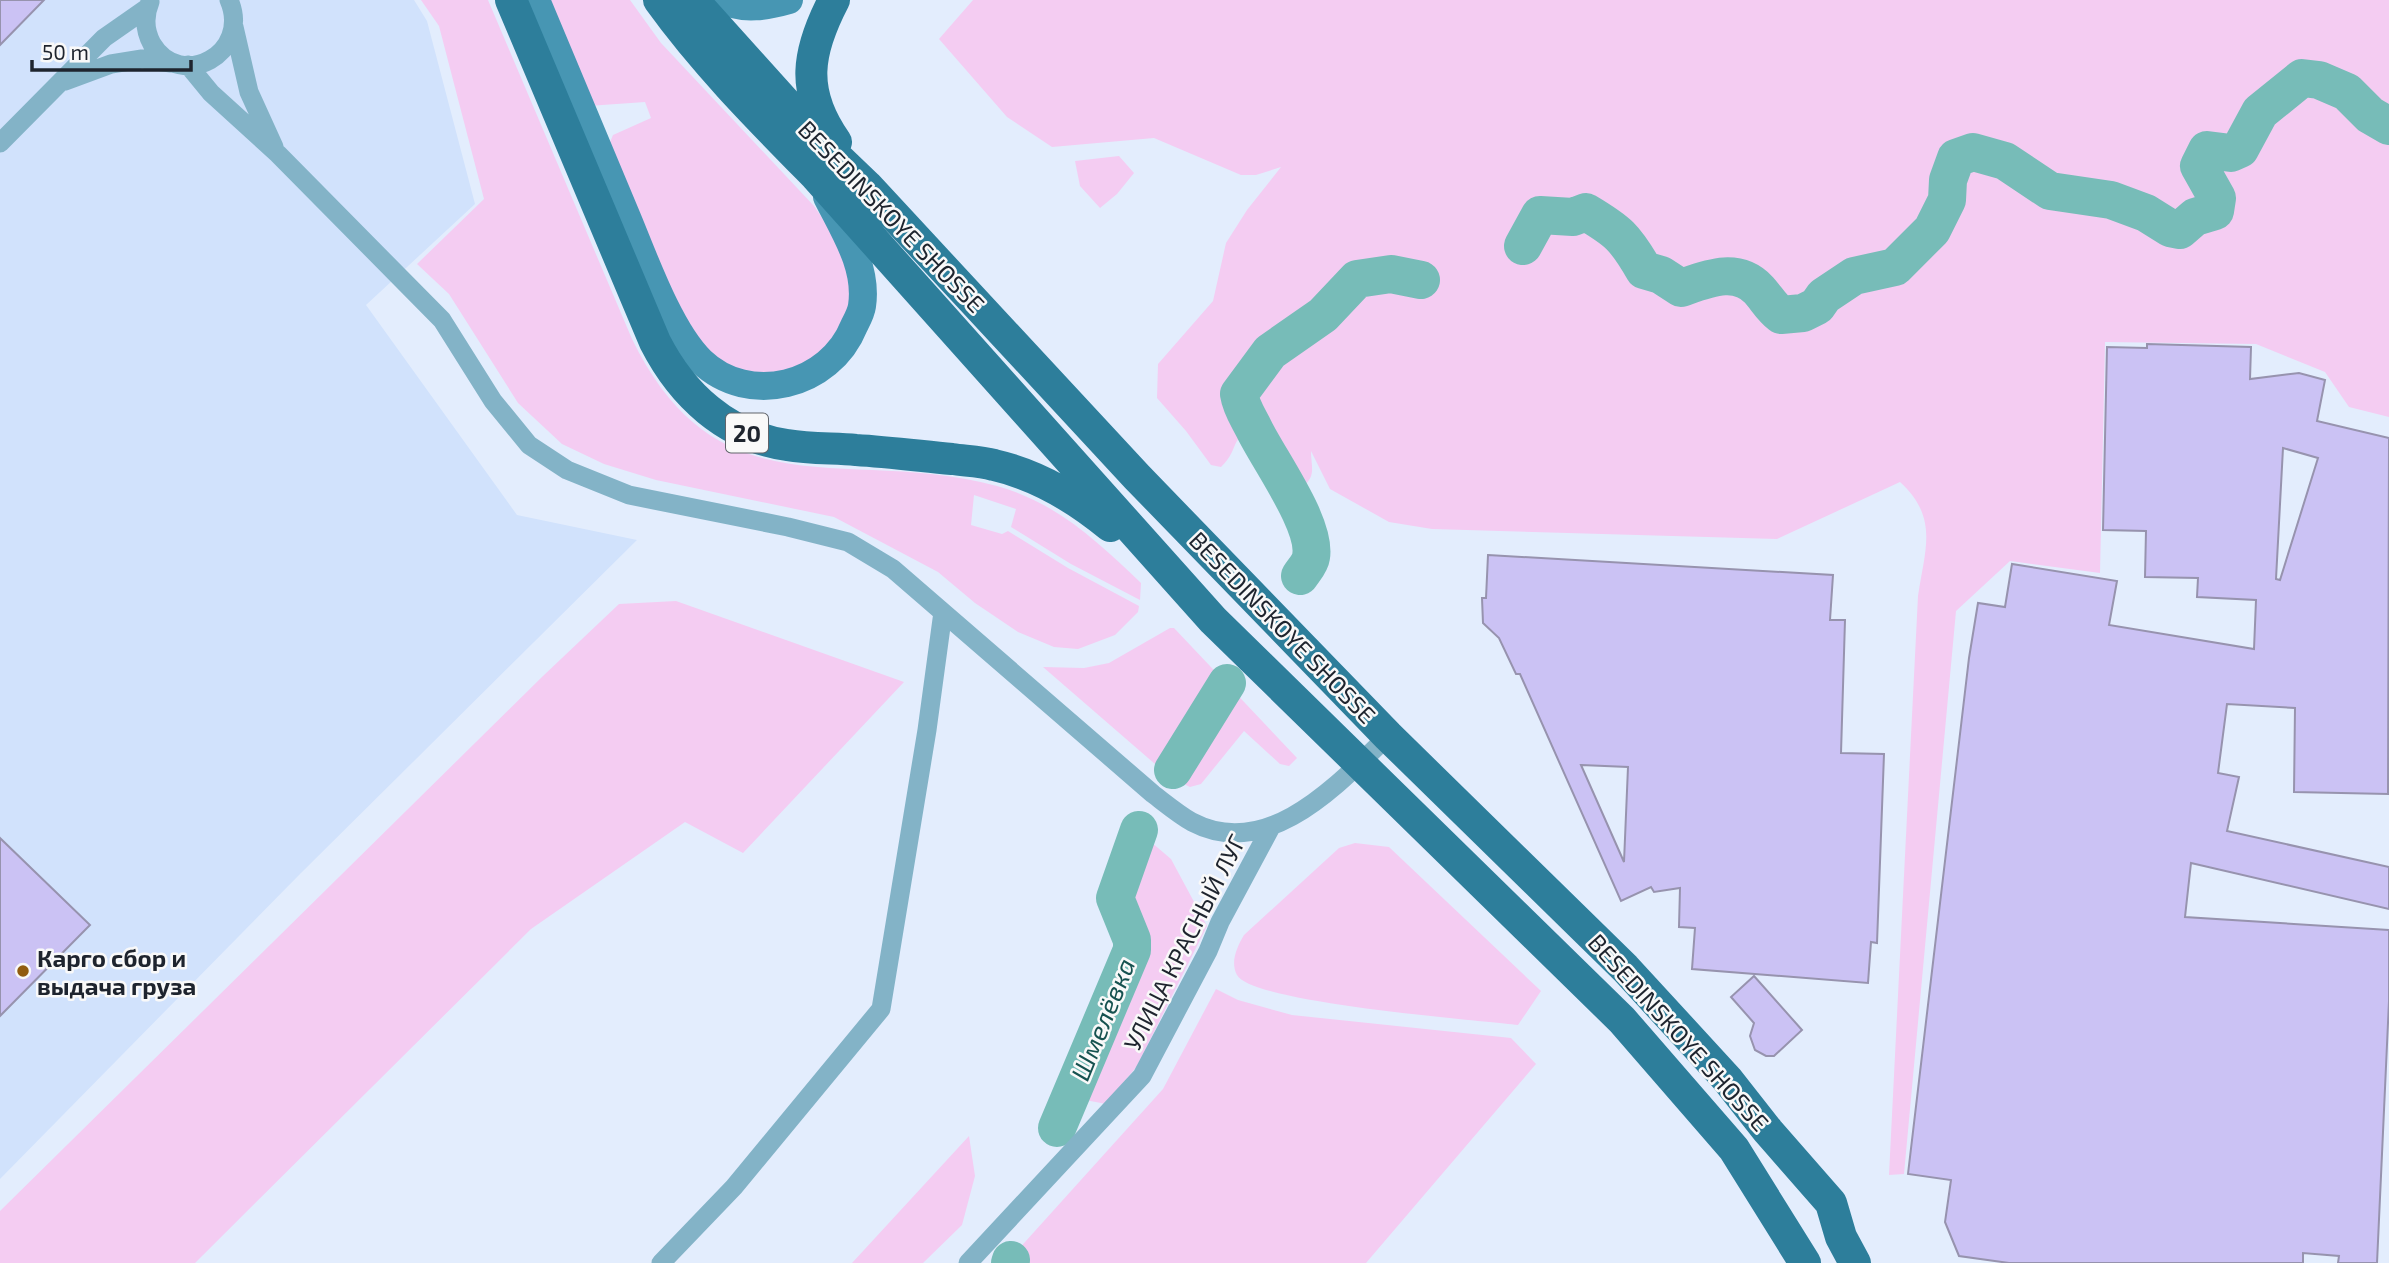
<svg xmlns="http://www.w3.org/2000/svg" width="2389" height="1263" font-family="'Exo 2',sans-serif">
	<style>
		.built { fill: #d1e2fc }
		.green { fill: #f4ccf2 }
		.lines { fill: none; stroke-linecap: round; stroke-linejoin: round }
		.river { stroke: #77bcb8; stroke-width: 38 }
		.building { fill: #cbc2f4; stroke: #9793ae; stroke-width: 2; fill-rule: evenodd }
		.street { stroke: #83b3c7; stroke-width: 19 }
		.secondary { stroke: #4796b3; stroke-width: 28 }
		.primary { stroke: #2d7e9b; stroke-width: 32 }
		.poi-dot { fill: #915c0f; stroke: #f9f9f9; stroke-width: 2.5 }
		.labels { text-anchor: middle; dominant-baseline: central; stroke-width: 5; stroke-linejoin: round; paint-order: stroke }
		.shield { fill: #f9f9f9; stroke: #60646b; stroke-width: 2 }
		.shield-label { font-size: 23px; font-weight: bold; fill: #1e242e }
		.street-label { font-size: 24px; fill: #1e242e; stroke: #f9f9f9 }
		.poi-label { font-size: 24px; font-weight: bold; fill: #1e242e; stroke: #f9f9f9; text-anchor: start }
		.water-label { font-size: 26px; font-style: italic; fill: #165250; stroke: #f9f9f9 }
	</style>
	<rect width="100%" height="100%" fill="#e3edfd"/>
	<path class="built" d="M 0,0 L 414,0 L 427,21 L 475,204 L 366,305 L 517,515 L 637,540 L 300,874 L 0,1179 Z"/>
	<path class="green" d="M 421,0 L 488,0 L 632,339 C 719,517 846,445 997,486 C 1056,502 1098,542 1141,583 L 1140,600 L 1071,564 L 1011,527 L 1016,509 L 974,495 L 971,525 L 1002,534 L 1008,531 L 1068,568 L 1139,606 L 1138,612 L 1115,635 L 1078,649 L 1054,647 L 1018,632 L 975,603 L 938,572 L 834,517 L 656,480 L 604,464 L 562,444 L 518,403 L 449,294 L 417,264 L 484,199 L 439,26 Z
		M 544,0 L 630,0 L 661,43 L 814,206 L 842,247 L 853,285 L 848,316 L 815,360 L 757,379 L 700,350 L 606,152 L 613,135 L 651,118 L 645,102 L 588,106 Z
		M 973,0 L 2389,0 L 2389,417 L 2349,407 L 2325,372 L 2256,344 L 2105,342 L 2100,573 L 2010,561 L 1956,611 L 1904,1174 L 1889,1175 L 1918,596 C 1925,549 1939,518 1900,482 L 1777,539 L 1432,529 L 1389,522 L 1330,489 L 1311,451 C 1311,468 1317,476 1301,488 L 1296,486 L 1263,431 C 1227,432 1242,448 1221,467 L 1211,465 L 1186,431 L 1157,398 L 1158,364 L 1213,301 L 1226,243 L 1247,210 L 1281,167 L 1256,175 L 1241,175 L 1154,138 L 1052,147 L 1007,117 L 939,39 Z
		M 1119,156 L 1134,173 L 1117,194 L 1100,208 L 1080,186 L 1075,161 Z
		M 676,601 L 904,682 L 743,853 L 685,822 L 531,929 L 195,1263 L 0,1263 L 0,1211 L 543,676 L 619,604 Z
		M 1170,628 L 1174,628 L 1297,758 L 1289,766 L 1280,764 L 1244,731 L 1201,784 L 1190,787 L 1170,777 L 1043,667 L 1084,668 L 1109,663 Z
		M 1151,842 L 1171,859 L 1207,926 L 1137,1066 L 1106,1104 L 1075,1098 L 1139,945 L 1123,905 Z
		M 1355,843 L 1389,847 L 1541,991 L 1518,1025 C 1477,1020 1252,1003 1237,975 C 1230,962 1237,947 1244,935 L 1339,848 Z
		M 1216,989 L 1238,1000 L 1292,1015 L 1511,1038 L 1536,1064 L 1366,1263 L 1006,1263 L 1163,1089 Z
		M 969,1136 L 975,1176 L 962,1225 L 923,1263 L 852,1263 Z"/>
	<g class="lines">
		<path class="river" d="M 1523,246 L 1540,215 L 1573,217 L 1586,212 C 1618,231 1625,237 1644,270 L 1661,275 L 1681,288 C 1707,279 1737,266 1759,290 C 1767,299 1771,307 1781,315 L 1803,313 L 1817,306 L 1824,296 L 1854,276 L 1895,267 L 1932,230 L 1947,200 L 1948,180 L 1956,158 L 1973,152 L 2005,161 L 2050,191 L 2111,200 L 2146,213 L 2170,228 L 2180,230 L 2195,217 L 2215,211 L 2217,198 L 2199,166 L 2207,150 L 2231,153 L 2240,149 L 2260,112 L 2302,78 L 2319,80 L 2347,92 L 2370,115 L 2389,126
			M 1300,576 C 1303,571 1310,564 1311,557 C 1317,525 1269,460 1254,429 C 1248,417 1241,407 1239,394 L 1270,352 L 1323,315 L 1357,279 L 1391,274 L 1421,280
			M 1173,770 L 1227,683
			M 1057,1128 L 1132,950 L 1132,940 L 1115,898 L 1139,830
			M 1010,1263 L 1011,1260"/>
	</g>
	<path class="building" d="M 0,0 L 44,0 L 0,45 Z
		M 2147,344 L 2251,347 L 2250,379 L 2299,373 L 2325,380 L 2317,421 L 2389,438 L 2388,794 L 2294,792 L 2295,708 L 2227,704 L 2218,773 L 2239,777 L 2227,831 L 2389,867 L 2389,909 L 2191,863 L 2185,917 L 2389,930 L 2389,1001 L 2377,1263 L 2338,1263 L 2339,1256 L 2303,1253 L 2303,1263 L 2009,1263 L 1959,1256 L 1945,1222 L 1951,1180 L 1908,1174 L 1969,658 L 1978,603 L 2005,607 L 2012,564 L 2117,581 L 2109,625 L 2254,649 L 2256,600 L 2197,597 L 2198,578 L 2145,577 L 2146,531 L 2103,530 L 2107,347 L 2147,348 ZM 2283,448 L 2318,458 L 2280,580 L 2276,579 Z
		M 1488,555 L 1833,575 L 1830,620 L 1845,620 L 1841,753 L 1884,754 L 1877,943 L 1871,942 L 1868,983 L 1692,969 L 1695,928 L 1679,927 L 1680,888 L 1654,892 L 1651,887 L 1621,901 L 1520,674 L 1516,674 L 1499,638 L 1483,623 L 1482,598 L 1486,598 ZM 1581,765 L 1628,767 L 1624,862 Z
		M 0,838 L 90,925 L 0,1016 Z
		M 1754,976 L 1802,1030 L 1774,1056 L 1766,1056 L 1755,1050 L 1750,1036 L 1754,1023 L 1731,997 Z"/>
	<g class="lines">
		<path class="street" d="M 150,2 C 144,16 145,31 152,44 C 181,92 252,53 229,0
			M 234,27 L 249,92 L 274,147
			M 188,65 L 211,93 L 278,154 L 442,320 L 493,401 L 529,445 L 567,470 L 629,495 L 788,527 L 848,542 L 893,569 L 1153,794 C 1165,803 1178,814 1192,822 C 1268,862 1339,783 1388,736
			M 65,81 L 111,64 L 142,59 L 171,63
			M 0,143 L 104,38 L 147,8
			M 661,1263 L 734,1187 L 881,1009 L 927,730 L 943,612
			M 968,1263 L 1142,1076 L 1208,951 L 1220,922 L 1271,827"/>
		<path class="secondary" d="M 536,0 C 567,73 597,147 628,220 C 645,261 670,331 701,361 C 749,407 830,386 854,326 C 857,320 861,313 862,306 C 868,267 844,231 827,197
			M 723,0 C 743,11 768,6 789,0"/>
		<path class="primary" d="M 511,0 L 655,342 C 682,395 726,436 787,445 C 810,449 834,448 856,450 C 888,452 920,456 952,459 C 966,461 980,461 994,465 C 1038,475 1076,498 1110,526
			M 659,0 C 705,64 761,120 816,176 L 1213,620 L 1622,1020 L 1734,1149 L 1805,1263
			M 693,0 L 819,140 L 867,186 L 1137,477 L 1388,736 L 1625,968 L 1727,1079 L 1768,1131 L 1831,1203 L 1841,1237 L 1855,1263
			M 834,0 C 807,52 800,91 836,142"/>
	</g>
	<circle class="poi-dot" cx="23" cy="971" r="7"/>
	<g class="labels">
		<rect class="shield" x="726" y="413.5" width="42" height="39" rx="5"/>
		<g class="shield-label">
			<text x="747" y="433">20</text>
		</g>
		<g class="street-label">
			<text transform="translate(892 216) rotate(46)">BESEDINSKOYE SHOSSE</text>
			<text transform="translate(1283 627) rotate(46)">BESEDINSKOYE SHOSSE</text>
			<text transform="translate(1184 942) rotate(-63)">УЛИЦА КРАСНЫЙ ЛУГ</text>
			<text transform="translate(1679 1032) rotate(48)">BESEDINSKOYE SHOSSE</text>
		</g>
		<g class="poi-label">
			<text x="37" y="957">Карго сбор и<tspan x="37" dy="28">выдача груза</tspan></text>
		</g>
		<g class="water-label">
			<text transform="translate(1102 1019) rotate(-68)">Шмелёвка</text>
		</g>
	</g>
	<path d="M32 60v10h159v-10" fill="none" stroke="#1e242e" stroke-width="3.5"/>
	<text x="42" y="60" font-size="21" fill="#1e242e" stroke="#f9f9f9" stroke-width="5" paint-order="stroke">50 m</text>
</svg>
